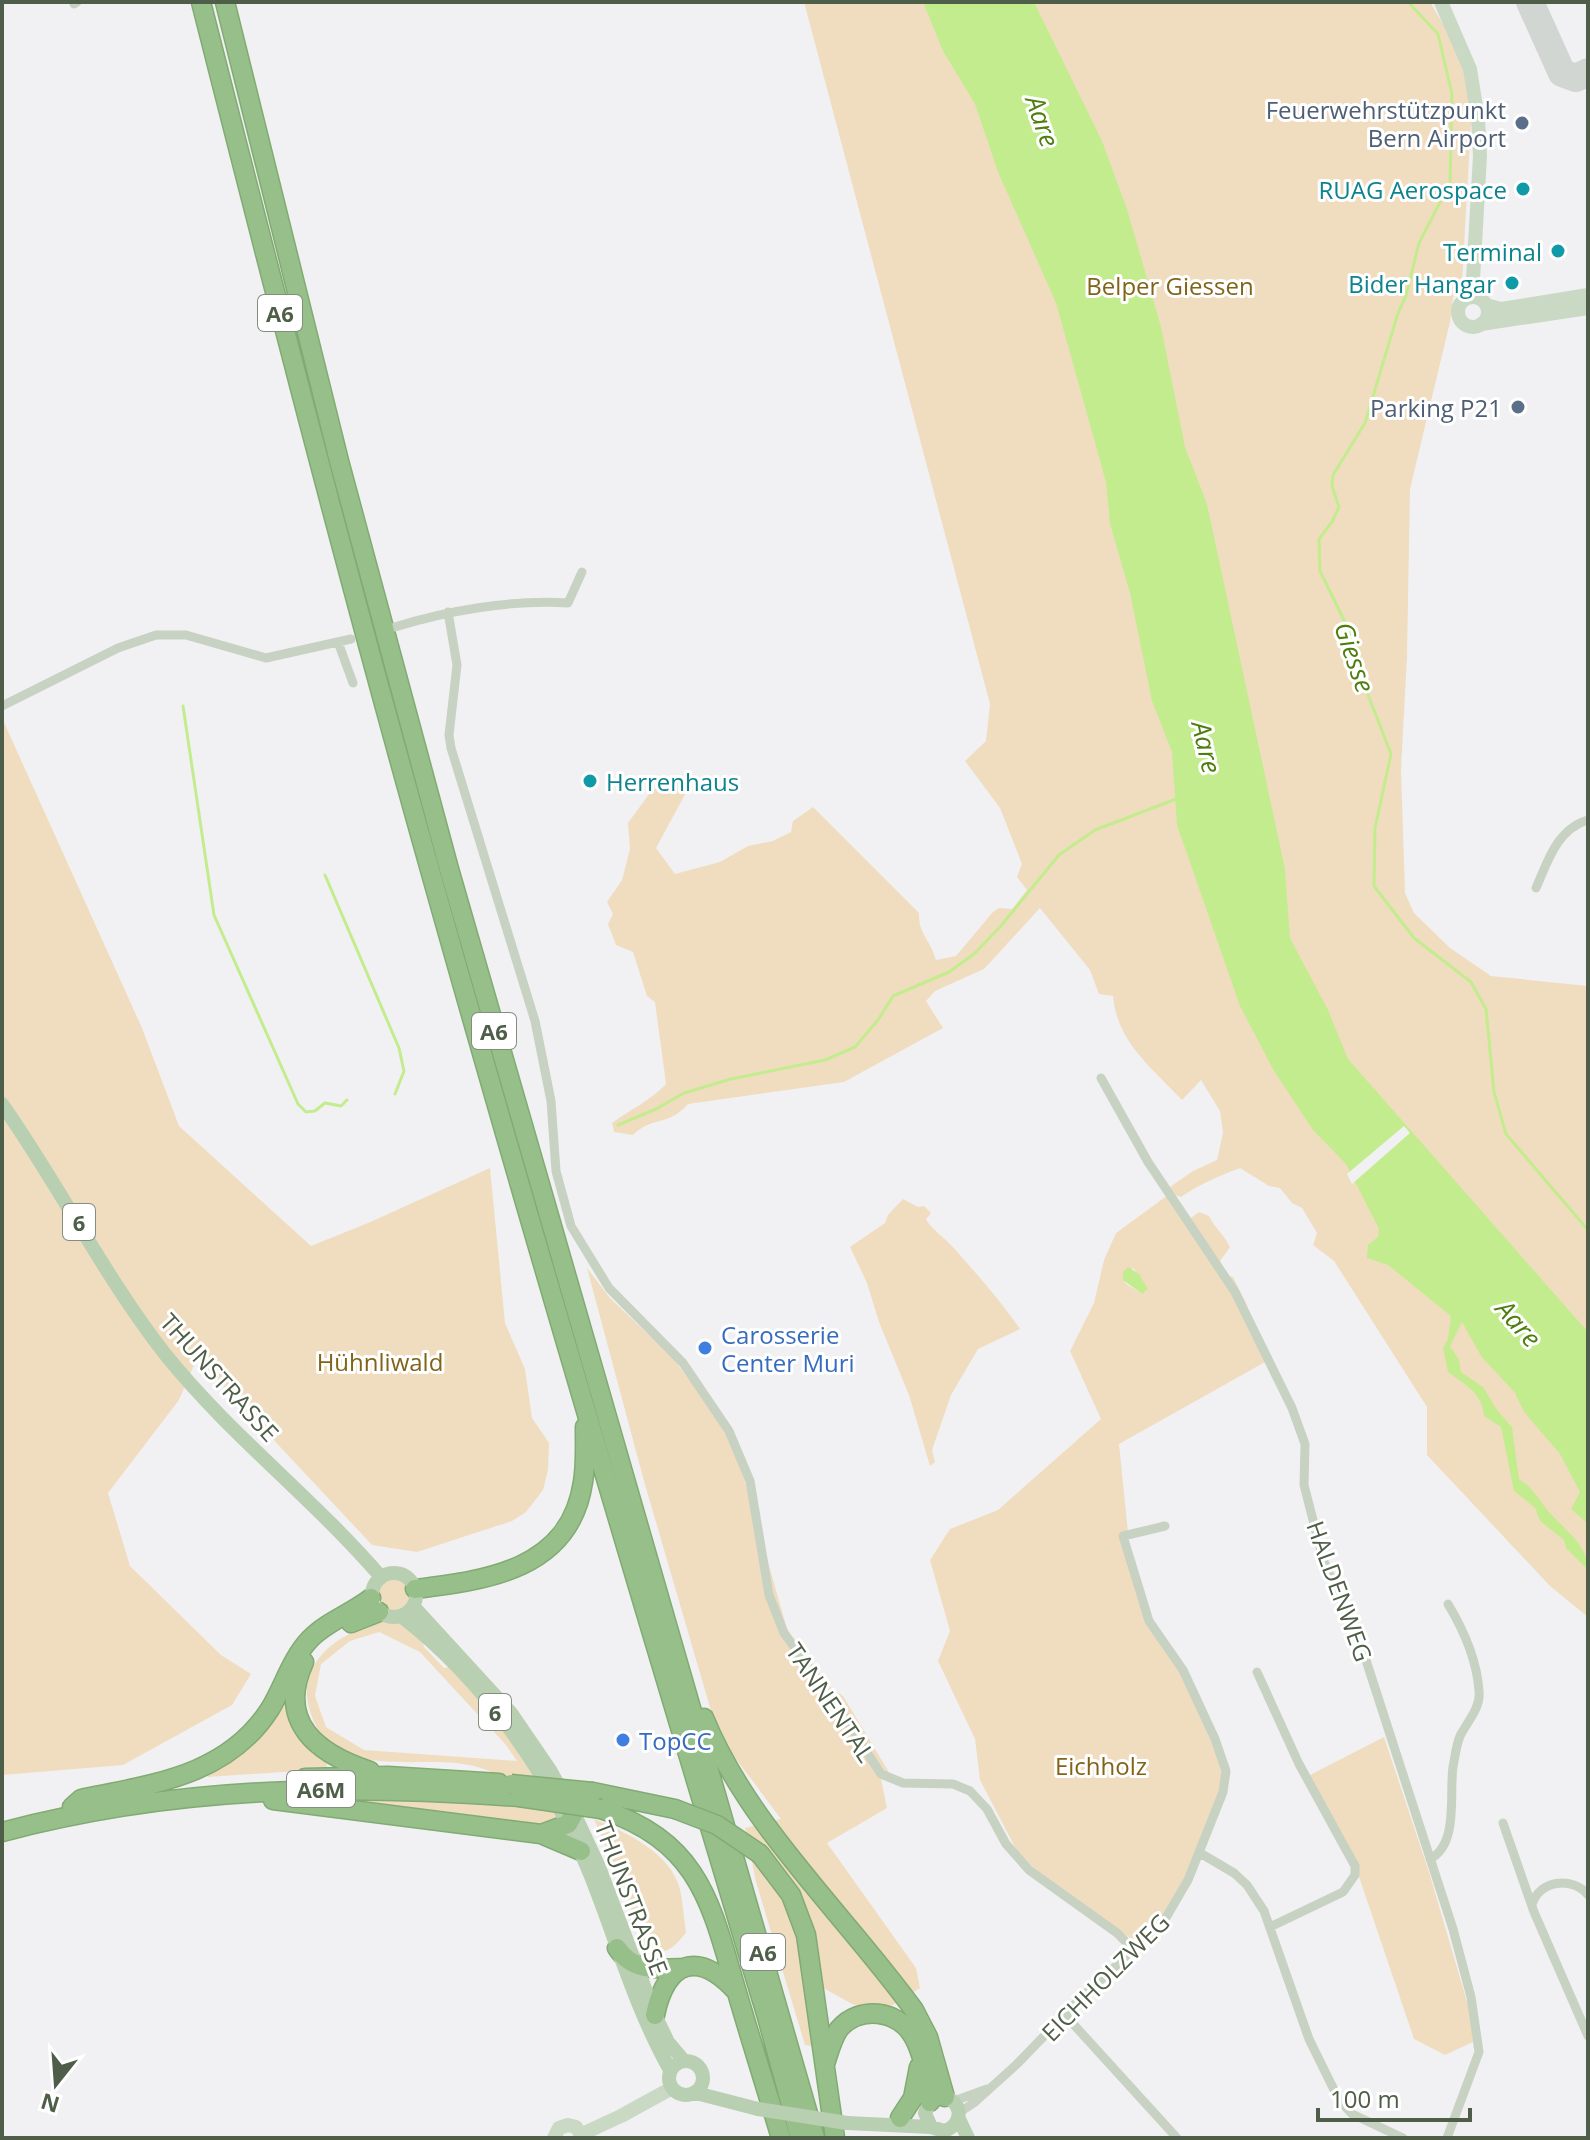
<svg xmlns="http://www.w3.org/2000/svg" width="1590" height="2140" font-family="'Open Sans',sans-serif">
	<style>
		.green { fill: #f0ddc0; fill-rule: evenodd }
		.water { fill: #c3ec8e }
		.pier { fill: #f1f1f3 }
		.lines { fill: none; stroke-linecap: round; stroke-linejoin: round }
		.stream { stroke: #c3ec8e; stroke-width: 3 }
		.taxiway { stroke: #d2d6d3; stroke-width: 28 }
		.highway-casing { stroke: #82ab74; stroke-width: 21 }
		.street { stroke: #c7d2c2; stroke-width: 9 }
		.secondary { stroke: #c9d9c4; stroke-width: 14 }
		.primary { stroke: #b9cfb1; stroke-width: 14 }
		.highway { stroke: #97bf89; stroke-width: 18 }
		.highway-bridge-casing { stroke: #82ab74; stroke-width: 21; stroke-linecap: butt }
		.primary-bridge { stroke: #b9cfb1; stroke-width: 14 }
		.highway-bridge { stroke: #97bf89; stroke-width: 18 }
		.service-dot { fill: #5c6f8a; stroke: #fff; stroke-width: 3 }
		.culture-dot { fill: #0f9aa8; stroke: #fff; stroke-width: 3 }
		.shop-dot { fill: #3f7fe0; stroke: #fff; stroke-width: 3 }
		.labels { text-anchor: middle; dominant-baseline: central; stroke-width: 6; stroke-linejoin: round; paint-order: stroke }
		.shield { fill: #fff; stroke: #848e7f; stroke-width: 2 }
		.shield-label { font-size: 22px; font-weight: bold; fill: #4f5e48 }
		.service-label { font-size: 24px; fill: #4e5e75; stroke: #fff; text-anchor: end }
		.culture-label { font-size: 24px; fill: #0d838f; stroke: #fff; text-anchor: end }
		.park-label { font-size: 24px; fill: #816418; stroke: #fff }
		.shop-label { font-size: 24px; fill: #366cbe; stroke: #fff; text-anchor: start }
		.street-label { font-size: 24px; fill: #4f5e48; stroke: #fff }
		.water-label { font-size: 26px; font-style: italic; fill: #4e7e0e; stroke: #fff }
	</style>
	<rect width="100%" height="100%" fill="#f1f1f3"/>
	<path class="green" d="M 804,2 L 1430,2 L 1451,37 L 1466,76 L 1471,123 L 1462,282 L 1453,298 L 1450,322 L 1410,489 L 1407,656 L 1401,770 L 1405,893 L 1414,913 L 1450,948 L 1491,976 L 1588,986 L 1588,1617 L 1550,1586 L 1427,1455 L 1427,1407 L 1334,1261 L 1313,1245 L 1317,1233 L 1302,1208 L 1292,1203 L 1280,1188 L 1269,1186 L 1240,1168 C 1219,1176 1198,1185 1181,1197 L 1175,1195 L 1170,1187 L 1193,1171 L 1217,1160 L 1223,1133 L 1220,1111 L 1201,1080 L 1182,1100 C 1152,1068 1117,1042 1113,996 L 1099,994 L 1090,970 L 1040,908 L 984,969 L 935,991 L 926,1001 L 943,1028 L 844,1082 L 688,1104 C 668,1127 654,1115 633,1135 L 614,1132 L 612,1123 C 631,1109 650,1101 666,1084 L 655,1002 L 647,996 L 633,952 L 616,945 L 608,924 L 613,914 L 607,902 L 622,880 L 630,849 L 628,823 L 652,790 L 695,776 L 656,848 L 675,874 L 720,862 L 748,846 L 773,841 L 791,832 L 793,821 L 813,807 L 919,913 C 918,933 931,941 936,960 L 956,956 L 993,912 L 999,908 L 1012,909 L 1027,890 L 1017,877 L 1022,864 L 1000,808 L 965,761 L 986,741 L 990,704 Z
		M 2,718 L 142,1028 L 179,1126 L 311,1246 L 368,1223 L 490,1168 L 505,1323 L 525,1369 L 532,1418 L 549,1443 L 548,1470 L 543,1490 L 526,1512 L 512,1521 L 417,1552 L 372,1545 L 197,1358 L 179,1400 L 108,1493 L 130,1566 L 221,1655 L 251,1674 L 232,1705 L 123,1765 L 2,1775 Z
		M 1168,1195 L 1188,1220 L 1199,1212 L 1209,1216 C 1215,1228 1224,1235 1230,1247 L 1220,1261 L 1224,1275 L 1233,1277 L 1246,1303 L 1267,1361 L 1119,1444 L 1130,1552 L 1149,1620 L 1174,1657 L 1224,1771 L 1222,1791 L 1170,1911 L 1137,1943 L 1046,1878 L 1019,1855 L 980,1780 L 975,1739 L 938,1661 L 950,1631 L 930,1560 L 950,1529 L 998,1510 L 1101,1419 L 1070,1351 L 1094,1303 L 1104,1260 L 1116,1233 ZM 1133,1268 L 1146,1286 L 1142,1294 L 1125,1283 Z
		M 903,1199 L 918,1207 L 924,1206 L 931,1213 L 926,1219 C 931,1229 944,1237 952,1246 C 976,1273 999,1299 1020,1329 L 978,1349 L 951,1395 L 932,1450 L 935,1462 L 930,1466 L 909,1395 L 879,1322 L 867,1283 L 850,1247 L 885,1223 L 888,1215 Z
		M 587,1268 L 610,1298 L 672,1357 L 717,1417 L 739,1460 L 787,1629 L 829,1686 L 843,1696 L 890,1774 L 881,1779 L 887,1808 L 827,1843 L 916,1968 L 920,1988 L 893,2005 L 854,2005 L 816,1984 L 803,1983 L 813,2046 L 805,2045 L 756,1882 L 745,1828 L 781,1819 L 718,1735 L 644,1481 Z
		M377 1595a16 16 0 1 1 32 0a16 16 0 1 1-32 0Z
		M 380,1618 L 400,1622 L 422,1639 L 424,1647 L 444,1668 L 450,1667 L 505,1731 L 534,1778 C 522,1777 509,1777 498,1774 C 488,1771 478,1766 468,1765 C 420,1755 342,1779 315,1724 C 310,1713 306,1700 307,1688 C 310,1661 329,1644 351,1633 L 354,1625 ZM 379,1632 L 420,1652 L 506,1745 L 517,1761 L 364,1750 L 326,1727 L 315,1696 L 321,1664 L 350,1641 Z
		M 287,1685 L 328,1759 L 326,1769 L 208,1777 L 205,1773 Z
		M 1384,1737 L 1429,1872 L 1470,2012 L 1473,2042 L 1445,2055 L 1414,2039 L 1355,1865 L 1308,1776 Z
		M 331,1796 L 551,1806 L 562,1822 L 547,1827 L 347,1805 Z
		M 594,1819 C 627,1833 670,1852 680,1889 C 683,1903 684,1919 686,1933 C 671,1950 666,1957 644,1946 L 625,1890 Z"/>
	<path class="water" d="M 923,2 L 1034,2 L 1102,141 L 1127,209 L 1161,327 L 1185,447 L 1207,504 L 1285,869 L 1290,938 L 1328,1010 L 1348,1059 L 1588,1332 L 1588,1524 L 1571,1509 L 1580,1492 L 1560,1454 L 1524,1412 L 1515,1393 L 1481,1356 L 1462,1322 L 1450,1346 L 1459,1360 L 1461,1372 L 1483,1387 L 1497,1410 L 1512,1427 L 1519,1479 C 1533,1487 1539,1501 1550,1513 C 1565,1530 1588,1545 1588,1570 L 1566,1548 L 1564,1540 L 1540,1521 L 1535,1508 L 1514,1491 L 1501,1427 L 1484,1416 C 1483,1394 1464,1384 1448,1372 L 1443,1348 L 1448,1339 L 1451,1316 L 1388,1265 L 1367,1258 L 1368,1245 L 1378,1237 L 1379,1229 L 1346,1164 L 1313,1130 L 1274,1071 L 1240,1006 L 1177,825 L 1172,752 L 1152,701 L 1130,593 L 1110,524 L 1106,482 L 1056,303 L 998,172 L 975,104 L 943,51 Z
		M 1128,1267 L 1139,1274 L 1148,1289 L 1142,1294 L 1123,1280 L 1123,1272 Z"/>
	<path class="pier" d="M 1404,1126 L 1410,1133 L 1352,1184 L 1347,1174 Z"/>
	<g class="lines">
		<path class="stream" d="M 1408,2 L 1438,34 L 1452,94 L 1450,183 L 1419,243 L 1406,296 L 1398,313 L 1365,423 L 1333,475 L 1332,486 L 1339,507 L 1332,522 L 1319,539 L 1320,571 L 1359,651 L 1358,669 L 1391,754 L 1375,828 L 1374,886 L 1414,938 L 1471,982 L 1486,1009 L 1494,1092 L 1506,1134 L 1588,1230
			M 183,706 L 214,915 L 298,1104 L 306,1112 L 315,1111 L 325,1103 L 341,1106 L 347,1100
			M 325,875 L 399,1048 L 404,1071 L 395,1094
			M 618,1125 L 656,1109 L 684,1093 L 731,1079 L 825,1060 L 855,1047 L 878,1020 L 893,996 L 949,972 L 974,954 L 1000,927 L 1059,855 L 1095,830 L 1176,799"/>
		<path class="taxiway" d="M 1530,2 L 1562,73 L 1576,78 L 1588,72"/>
		<g class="highway-casing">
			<path id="highway" d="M 201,2 C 275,294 350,586 432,877 C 539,1258 653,1638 767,2017 L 800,2138
				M 225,2 L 339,461 L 449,869 L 815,2138
				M 415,1589 C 487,1580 570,1570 583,1482 C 586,1464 585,1445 585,1427
				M 351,1623 L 379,1612
				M 304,1662 C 276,1723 318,1754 370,1771
				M 704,1718 C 748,1826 846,1916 914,2010 L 928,2037 L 945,2097
				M 305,1778 L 388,1776 L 499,1783
				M 593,1792 L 675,1809
				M 273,1800 L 541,1834 L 581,1851
				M 72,1807 L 81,1799 C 153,1784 227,1776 270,1709 C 284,1686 291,1659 310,1639 C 326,1622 352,1613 371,1598
				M 601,1809 C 702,1843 711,1905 738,1996 C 752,2044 767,2091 781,2138
				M 2,1832 C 176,1786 341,1784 519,1797
				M 541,1834 L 568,1824 L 574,1813
				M 760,1854 L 791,1895 L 806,1935 L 835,2138
				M 617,1948 C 633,1972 657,1969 683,1968
				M 655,2015 C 666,1962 697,1949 736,1991
				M 825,2064 C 829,2052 832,2039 839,2029 C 859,2005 898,2010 913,2036 C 924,2055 927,2080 930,2102
				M 900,2118 L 913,2098 L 919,2067"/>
		</g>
		<path class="street" d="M 74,4 L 77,2
			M 448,612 L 457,665 L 449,735 L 451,748 L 535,1021 L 551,1101 L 556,1171 L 571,1226 L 609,1288 L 683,1363 L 729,1431 L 750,1481 L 769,1595 L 784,1633 L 842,1714 L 881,1774 L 903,1783 L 953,1784 L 970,1791 L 987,1809 L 1006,1844 L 1029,1870 L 1117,1933 L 1134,1950
			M 395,627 C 446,611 514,599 568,603 L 582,572
			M 338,642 L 353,683
			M 2,706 L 118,648 L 156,635 L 186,635 L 266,658 L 351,639
			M 1536,888 C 1548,861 1557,829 1588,820
			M 1101,1078 L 1148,1162 L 1235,1292 L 1292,1408 L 1305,1444 L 1304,1485 L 1323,1559 L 1364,1654 L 1453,1929 L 1471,1997 L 1479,2052 L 1447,2138
			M 1257,1672 L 1299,1764 L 1355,1866 L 1355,1875 L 1343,1892 L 1270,1927
			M 1503,1823 L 1534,1912 L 1588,2036
			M 1200,1853 L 1234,1873 L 1247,1885 L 1264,1911 L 1309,2039 L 1339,2100 L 1352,2114 L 1403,2138
			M 1430,1859 C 1459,1844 1449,1794 1453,1767 C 1455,1757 1456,1746 1460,1736 C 1467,1722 1481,1708 1479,1691 C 1477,1661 1463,1629 1448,1604
			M 1532,1905 C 1538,1880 1573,1876 1588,1895
			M 1065,2015 L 1177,2138
			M 954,2101 L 987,2089
			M 960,2112 L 975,2102 L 1017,2064 L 1076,2003 L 1164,1921 L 1188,1880 L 1223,1792 L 1226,1771 L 1215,1739 L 1183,1670 L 1149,1621 L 1123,1536 L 1165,1526"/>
		<path class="secondary" d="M 1441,2 L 1470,69 L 1478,119 L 1480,156 L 1472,297
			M1458 312a15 15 0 1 1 30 0a15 15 0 1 1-30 0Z
			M 1486,305 L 1501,309 L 1588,295
			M 1481,324 L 1588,308
			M 582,2134 L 621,2116 L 672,2088
			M 554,2138 L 559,2128 L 568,2125 L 576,2127 L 583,2138"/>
		<path class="primary" d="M 2,1104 C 59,1185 104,1276 165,1354 C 230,1435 313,1498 381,1577
			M372 1595a22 22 0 1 1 44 0a22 22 0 1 1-44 0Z
			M 413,1606 L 511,1713 L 550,1770 L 574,1813 L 599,1867 L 655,2015 L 668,2042 L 684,2061
			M 401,1616 C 485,1681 551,1776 590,1874 C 616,1939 635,2008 670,2070
			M669 2078a17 17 0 1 1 34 0a17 17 0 1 1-34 0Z
			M 696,2093 L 758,2109
			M 959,2119 L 968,2138
			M 847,2123 L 931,2127 L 944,2131 C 966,2124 962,2098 940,2096 L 930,2102 L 925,2113 L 931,2127"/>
		<use href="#highway" class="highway"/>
		<g class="highway-bridge-casing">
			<path id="highway-bridge" d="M 511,1784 L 593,1792
				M 519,1797 L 601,1809
				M 675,1809 L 717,1825 L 760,1854"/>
		</g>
		<path class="primary-bridge" d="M 758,2109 L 847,2123"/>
		<use href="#highway-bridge" class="highway-bridge"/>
	</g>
	<g class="service-dot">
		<circle cx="1522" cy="123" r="8"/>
		<circle cx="1518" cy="407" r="8"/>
	</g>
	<g class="culture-dot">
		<circle cx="1523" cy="189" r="8"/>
		<circle cx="1558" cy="251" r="8"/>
		<circle cx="1512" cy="283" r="8"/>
		<circle cx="590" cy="781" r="8"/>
	</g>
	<g class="shop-dot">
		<circle cx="705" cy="1348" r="8"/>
		<circle cx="623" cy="1740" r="8"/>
	</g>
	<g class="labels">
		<g class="shield">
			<rect x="258" y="295" width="44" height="36" rx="6"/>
			<rect x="472" y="1013" width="44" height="36" rx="6"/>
			<rect x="63" y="1204" width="32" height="36" rx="6"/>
			<rect x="479" y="1694" width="32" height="36" rx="6"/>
			<rect x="287" y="1771" width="68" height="36" rx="6"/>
			<rect x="741" y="1934" width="44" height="36" rx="6"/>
		</g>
		<g class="shield-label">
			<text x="280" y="313">A6</text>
			<text x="494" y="1031">A6</text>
			<text x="79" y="1222">6</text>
			<text x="495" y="1712">6</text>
			<text x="321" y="1789">A6M</text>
			<text x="763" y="1952">A6</text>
		</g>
		<g class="service-label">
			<text x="1506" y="109">Feuerwehrstützpunkt<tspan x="1506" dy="28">Bern Airport</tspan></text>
			<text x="1502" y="407">Parking P21</text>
		</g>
		<g class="culture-label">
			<text x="1507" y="189">RUAG Aerospace</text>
			<text x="1542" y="251">Terminal</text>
			<text x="1496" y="283">Bider Hangar</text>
			<text x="606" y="781" text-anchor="start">Herrenhaus</text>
		</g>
		<g class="park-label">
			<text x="1170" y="285">Belper Giessen</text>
			<text x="380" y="1361">Hühnliwald</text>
			<text x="1101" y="1765">Eichholz</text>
		</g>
		<g class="shop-label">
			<text x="721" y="1334">Carosserie<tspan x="721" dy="28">Center Muri</tspan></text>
			<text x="639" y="1740">TopCC</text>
		</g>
		<g class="street-label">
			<text transform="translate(220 1377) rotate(48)">THUNSTRASSE</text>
			<text transform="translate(1340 1591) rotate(70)">HALDENWEG</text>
			<text transform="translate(831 1702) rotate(56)">TANNENTAL</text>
			<text transform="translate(632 1898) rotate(69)">THUNSTRASSE</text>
			<text transform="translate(1105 1977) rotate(-45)">EICHHOLZWEG</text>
		</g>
		<g class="water-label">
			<text transform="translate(1043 121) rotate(71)">Aare</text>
			<text transform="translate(1355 657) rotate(71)">Giesse</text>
			<text transform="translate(1207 747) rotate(77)">Aare</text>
			<text transform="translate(1519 1323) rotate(49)">Aare</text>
		</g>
	</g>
	<rect width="1590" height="2140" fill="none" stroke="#4f5e48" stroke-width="8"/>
	<g transform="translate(56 2084) rotate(197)" stroke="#ffffff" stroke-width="6" paint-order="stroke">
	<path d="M0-6L14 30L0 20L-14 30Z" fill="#4f5e48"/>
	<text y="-12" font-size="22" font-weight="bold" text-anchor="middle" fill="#4f5e48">N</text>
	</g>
	<path d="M1318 2108v12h152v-12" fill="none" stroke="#4f5e48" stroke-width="4"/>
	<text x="1330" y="2108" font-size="24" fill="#4f5e48" stroke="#ffffff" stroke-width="6" paint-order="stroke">100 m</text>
</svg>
